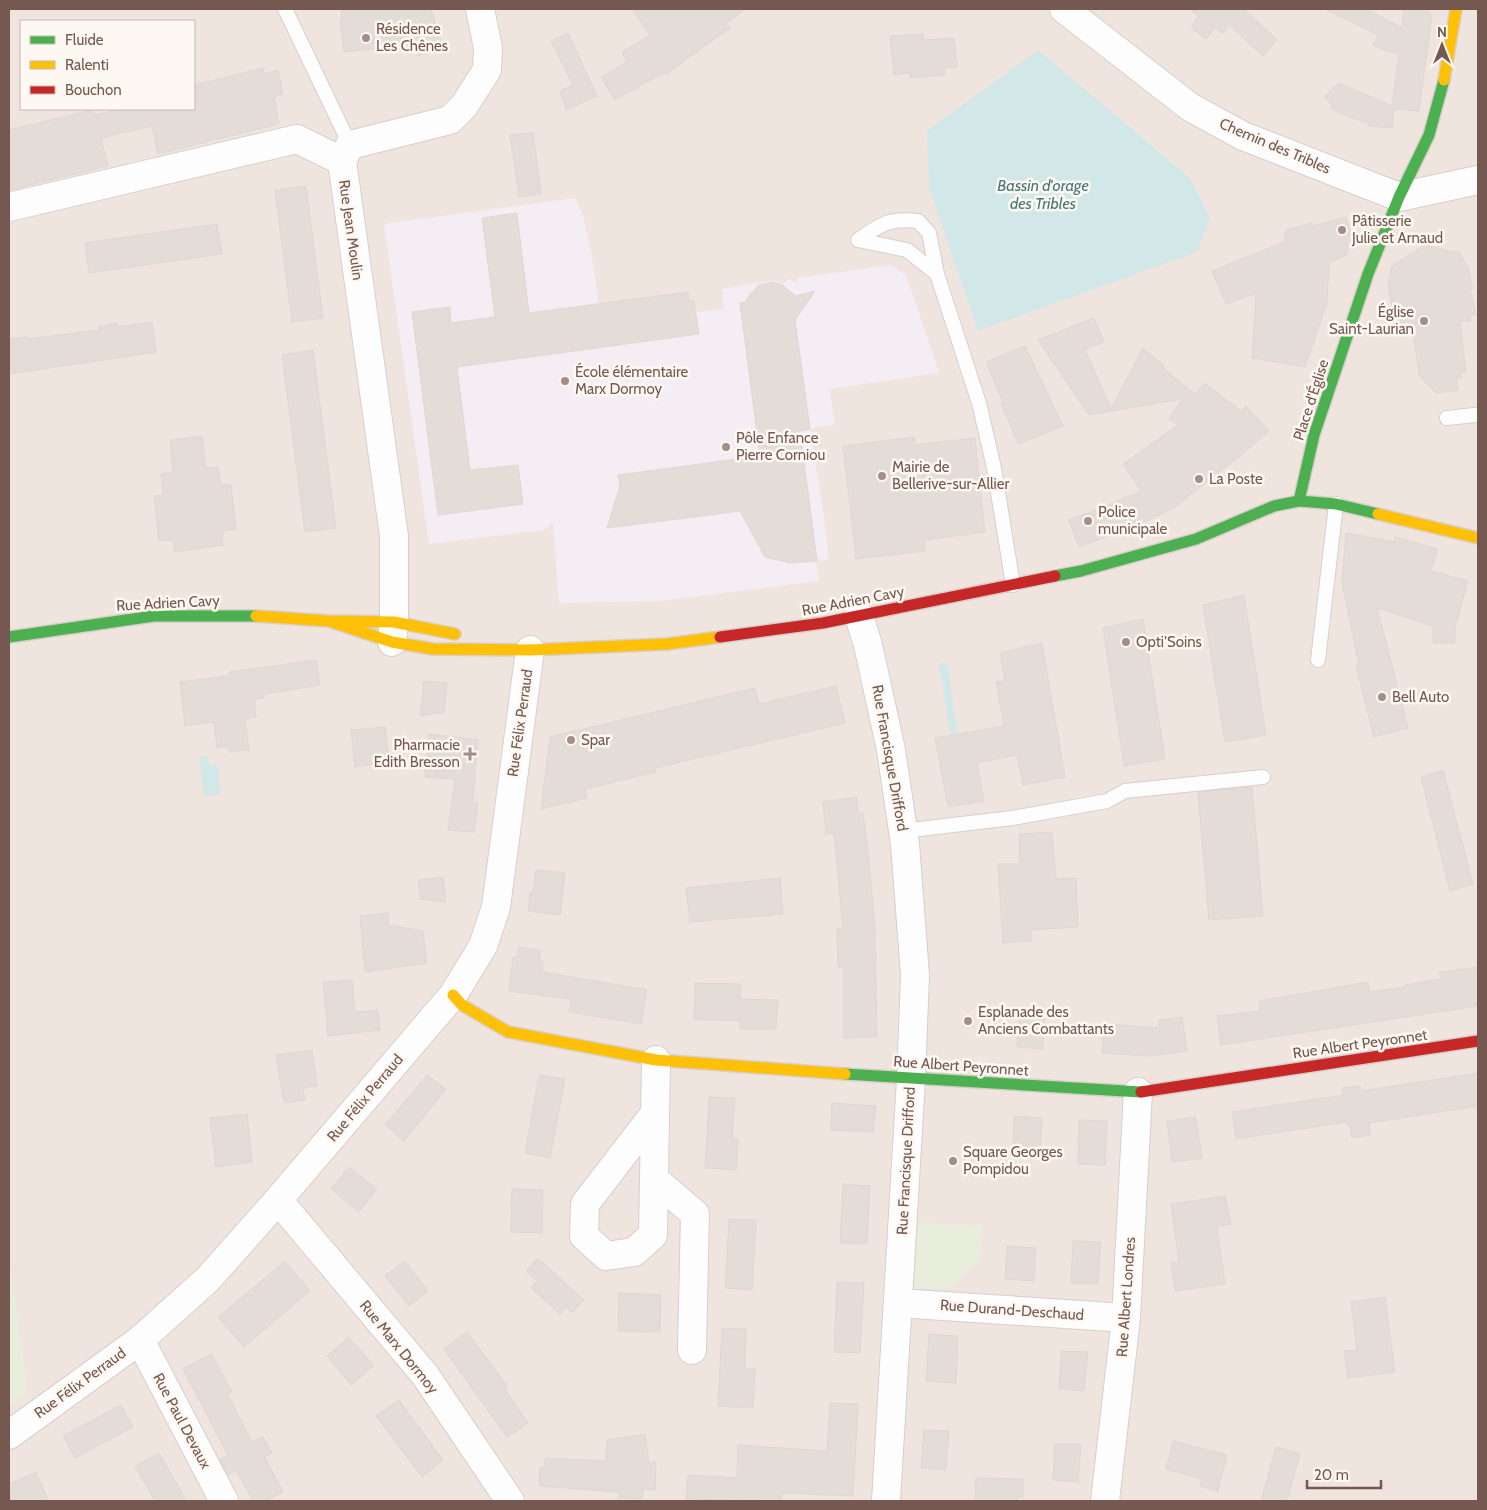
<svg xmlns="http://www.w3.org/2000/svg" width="1487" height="1510" font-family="Cabin,sans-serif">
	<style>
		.residential { fill: #f0e5de; fill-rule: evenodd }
		.education { fill: #f4edf4 }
		.green { fill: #e8eddc }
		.water { fill: #d2e8e8 }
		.building { fill: #e4dcd7; stroke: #e0d6d2 }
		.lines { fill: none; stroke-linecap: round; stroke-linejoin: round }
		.lane-casing { stroke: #d6cfcc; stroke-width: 16 }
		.street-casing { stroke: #d6cfcc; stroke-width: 30 }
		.fast-casing { stroke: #d8cfcb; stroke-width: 14 }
		.slow-casing { stroke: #d8cfcb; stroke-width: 14 }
		.jam-casing { stroke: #d8cfcb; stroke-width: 14 }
		.lane { stroke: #fefdfd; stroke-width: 14 }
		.street { stroke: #fefdfd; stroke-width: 28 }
		.fast { stroke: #4caf50; stroke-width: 11 }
		.slow { stroke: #ffc107; stroke-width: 11 }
		.jam { stroke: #c62828; stroke-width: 11 }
		.poi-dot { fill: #a38f88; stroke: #fef8f2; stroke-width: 2 }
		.labels { text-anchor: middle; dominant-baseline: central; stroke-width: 5; stroke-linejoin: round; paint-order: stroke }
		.poi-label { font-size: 15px; fill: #755950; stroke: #fef8f2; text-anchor: start }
		.street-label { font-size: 15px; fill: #755950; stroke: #fef8f2 }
		.water-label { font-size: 16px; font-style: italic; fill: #457678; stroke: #fef8f2 }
	</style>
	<rect width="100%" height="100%" fill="#f8f3f0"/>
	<path class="residential" d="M 9,9 L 1478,9 L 1478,1501 L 9,1501 ZM 21,21 L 194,21 L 194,109 L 21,109 Z"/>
	<path class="education" d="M 575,198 L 583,216 L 591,250 L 599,304 L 688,292 L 689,301 L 694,302 L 696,312 L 724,309 L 722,289 L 770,281 L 777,281 L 784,284 L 787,280 L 791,279 L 792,282 L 798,281 L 798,278 L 891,265 L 906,275 L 939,373 L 829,389 L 835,424 L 810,429 L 823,509 L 829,559 L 816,562 L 819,581 L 659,601 L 559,603 L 553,522 L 544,530 L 429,544 L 384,224 Z"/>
	<path class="green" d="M 918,1223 L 982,1226 L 980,1259 L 950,1289 L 915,1288 Z
		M 9,1260 L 28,1392 L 9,1406 Z"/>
	<path class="water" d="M 1038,50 L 1190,178 L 1210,218 L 1197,252 L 978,331 L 929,187 L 927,131 Z
		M 947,662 L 958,736 L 951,738 L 939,664 Z
		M 208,756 L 209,765 L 217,765 L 221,794 L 204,796 L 199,757 Z"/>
	<path class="building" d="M 341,9 L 431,9 L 443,47 L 418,56 L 414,44 L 344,52 L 340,21 L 342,21 Z
		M 632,9 L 745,9 L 727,23 L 730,28 L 666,74 L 665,72 L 615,100 L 601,77 L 627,62 L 622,52 L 650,35 Z
		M 1190,9 L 1244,9 L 1277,40 L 1263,56 L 1229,25 L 1223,33 L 1215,28 L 1206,39 L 1191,28 L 1199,16 Z
		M 1325,9 L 1366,9 L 1402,28 L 1404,9 L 1424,9 L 1432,15 L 1419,111 L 1394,109 L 1392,128 L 1368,126 L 1370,123 L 1351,118 L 1331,108 L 1333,105 L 1324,97 L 1339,83 L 1392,106 L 1399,54 L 1386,51 L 1373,45 L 1378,35 Z
		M 568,33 L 597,96 L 566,110 L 560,91 L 573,85 L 551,41 Z
		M 923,34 L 923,40 L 954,38 L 957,67 L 944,68 L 945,75 L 911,78 L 910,73 L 894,75 L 890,36 Z
		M 263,68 L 264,74 L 278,70 L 283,94 L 274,97 L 279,124 L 158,154 L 152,126 L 112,135 L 101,139 L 108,166 L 9,190 L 9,130 L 92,110 L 94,115 L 122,109 L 194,109 L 194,85 Z
		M 533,133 L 541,194 L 519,197 L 510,135 Z
		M 306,186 L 323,318 L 292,322 L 275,190 Z
		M 517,213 L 529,313 L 688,292 L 689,301 L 694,302 L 699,334 L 457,367 L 470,470 L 518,465 L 523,504 L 438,515 L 412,312 L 450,307 L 451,323 L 495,317 L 482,218 Z
		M 1346,217 L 1352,240 L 1346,255 L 1329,263 L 1327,303 L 1305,367 L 1252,358 L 1256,293 L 1226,304 L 1212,271 L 1284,242 L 1286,230 L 1312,223 L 1313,226 Z
		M 217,224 L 222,254 L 89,273 L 85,243 Z
		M 1425,245 L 1454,252 L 1459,252 L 1468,267 L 1473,289 L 1470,289 L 1476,314 L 1470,315 L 1471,321 L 1460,321 L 1466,372 L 1460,372 L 1461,378 L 1456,378 L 1458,390 L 1436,393 L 1419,375 L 1413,329 L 1400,329 L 1399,325 L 1393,325 L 1391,299 L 1390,299 L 1388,283 L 1392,266 Z
		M 772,282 L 782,285 L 796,296 L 815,291 L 795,320 L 810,429 L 800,431 L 817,561 L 790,563 L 765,557 L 740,511 L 607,528 L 620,486 L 618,475 L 760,456 L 740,303 L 745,302 L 751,293 L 759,285 Z
		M 1094,318 L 1104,342 L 1085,349 L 1111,409 L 1143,348 L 1164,366 L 1163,368 L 1195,394 L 1205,383 L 1241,411 L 1246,406 L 1269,431 L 1239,457 L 1172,509 L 1137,526 L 1079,547 L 1069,520 L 1101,508 L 1141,491 L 1123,464 L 1178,425 L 1169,419 L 1182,399 L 1089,415 L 1038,340 Z
		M 152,322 L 156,352 L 9,374 L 9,339 L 27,337 L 27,339 L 100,330 L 99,326 L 117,323 L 118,327 Z
		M 1025,346 L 1063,426 L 1018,444 L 1001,403 L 1003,402 L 986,362 Z
		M 313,350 L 336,528 L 305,532 L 282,355 Z
		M 202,436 L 206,468 L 218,467 L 221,485 L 231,485 L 236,529 L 222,531 L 223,545 L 174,552 L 173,540 L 159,541 L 154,496 L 163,495 L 161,474 L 173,472 L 170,440 Z
		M 914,437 L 915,445 L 975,438 L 985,532 L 924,540 L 925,551 L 856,559 L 843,446 Z
		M 1346,533 L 1395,542 L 1395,537 L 1438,549 L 1431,571 L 1468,581 L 1455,627 L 1455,643 L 1433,643 L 1433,626 L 1377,608 L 1408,728 L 1374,737 L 1356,666 L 1359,665 L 1342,583 Z
		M 1244,595 L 1266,735 L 1225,742 L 1203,605 Z
		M 1143,619 L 1165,759 L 1124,766 L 1103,628 Z
		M 1042,643 L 1065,777 L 1023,785 L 1017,755 L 977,763 L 984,801 L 948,807 L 935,738 L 1004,726 L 996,682 L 1005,681 L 1000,653 Z
		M 316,660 L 320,685 L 264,694 L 264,698 L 254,699 L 256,717 L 245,719 L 249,750 L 229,752 L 228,746 L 217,748 L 214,722 L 185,726 L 180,682 L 229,676 L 229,672 Z
		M 424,681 L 447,683 L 444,712 L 420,716 Z
		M 836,686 L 845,723 L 655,768 L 656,772 L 585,789 L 587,798 L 541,809 L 550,737 L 755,688 L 759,704 Z
		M 385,727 L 389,762 L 355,767 L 351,730 Z
		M 429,734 L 478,740 L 473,802 L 478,803 L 474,832 L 448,830 L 455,779 L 425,777 Z
		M 1443,770 L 1473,884 L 1450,891 L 1421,777 Z
		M 1252,787 L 1263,916 L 1209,920 L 1198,792 Z
		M 857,797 L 858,814 L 863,813 L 869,860 L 875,929 L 877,1037 L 844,1038 L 844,967 L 838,967 L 837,929 L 843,929 L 834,833 L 826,834 L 823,802 Z
		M 1052,832 L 1056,879 L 1076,878 L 1078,927 L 1031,930 L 1031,941 L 1003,943 L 998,864 L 1020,864 L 1019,834 Z
		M 536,870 L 565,873 L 560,915 L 528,911 L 530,892 L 533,892 Z
		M 443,877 L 446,902 L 420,899 L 418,880 Z
		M 780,878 L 783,914 L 690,922 L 686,888 Z
		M 389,913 L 388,925 L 423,931 L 427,963 L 365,972 L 360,916 Z
		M 519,947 L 541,951 L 539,961 L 543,962 L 542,972 L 647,990 L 641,1024 L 569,1012 L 571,999 L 509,991 L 513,957 L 517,958 Z
		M 1478,967 L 1478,1006 L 1221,1045 L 1217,1016 L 1260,1011 L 1259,1001 L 1368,982 L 1369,992 L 1405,987 L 1405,985 L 1441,979 L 1439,972 Z
		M 352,980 L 355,1012 L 378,1010 L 380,1030 L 328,1036 L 323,982 Z
		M 695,983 L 741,984 L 740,999 L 778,1000 L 776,1029 L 740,1029 L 740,1021 L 694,1019 Z
		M 1019,1009 L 1045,1010 L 1043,1049 L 1017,1047 Z
		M 1182,1017 L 1187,1051 L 1150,1056 L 1102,1053 L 1104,1024 L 1160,1028 L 1159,1020 Z
		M 312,1050 L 317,1086 L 303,1088 L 305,1100 L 284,1103 L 276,1055 Z
		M 1478,1073 L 1478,1106 L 1369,1123 L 1371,1135 L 1352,1138 L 1350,1125 L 1347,1125 L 1346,1122 L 1236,1139 L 1232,1112 L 1343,1095 L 1342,1088 L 1360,1086 L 1361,1091 Z
		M 427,1075 L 446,1089 L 404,1141 L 385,1125 Z
		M 539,1075 L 565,1079 L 550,1158 L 525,1153 Z
		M 709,1097 L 735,1098 L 732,1138 L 738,1139 L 736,1170 L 705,1168 Z
		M 832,1103 L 876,1106 L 873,1132 L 831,1130 Z
		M 247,1114 L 252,1162 L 216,1167 L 210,1118 Z
		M 1014,1116 L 1042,1118 L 1040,1152 L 1013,1151 Z
		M 1196,1117 L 1202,1158 L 1172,1162 L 1167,1121 Z
		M 1079,1120 L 1107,1121 L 1105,1165 L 1078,1164 Z
		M 349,1167 L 377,1189 L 359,1212 L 331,1189 Z
		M 843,1184 L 870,1186 L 867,1244 L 840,1243 Z
		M 512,1189 L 543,1190 L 542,1233 L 511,1232 Z
		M 1225,1196 L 1231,1224 L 1217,1226 L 1225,1284 L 1175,1291 L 1171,1263 L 1179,1262 L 1171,1204 Z
		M 729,1219 L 756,1220 L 752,1290 L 725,1288 Z
		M 1073,1241 L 1101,1242 L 1098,1284 L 1071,1283 Z
		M 1007,1246 L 1036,1248 L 1034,1281 L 1005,1279 Z
		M 538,1258 L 584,1300 L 572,1313 L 566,1307 L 560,1314 L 531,1288 L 537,1281 L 526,1271 Z
		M 285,1261 L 310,1291 L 244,1347 L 218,1317 Z
		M 405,1261 L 428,1291 L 409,1306 L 385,1276 Z
		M 837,1282 L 864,1283 L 860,1353 L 834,1352 Z
		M 619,1293 L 661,1295 L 660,1332 L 618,1331 Z
		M 1385,1297 L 1395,1372 L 1348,1378 L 1344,1351 L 1357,1350 L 1351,1302 Z
		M 722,1328 L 746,1329 L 745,1368 L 755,1369 L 753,1408 L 718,1406 Z
		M 467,1332 L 508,1387 L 505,1389 L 528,1423 L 507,1437 L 444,1349 Z
		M 929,1334 L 958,1336 L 956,1383 L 926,1381 Z
		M 349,1337 L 374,1366 L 351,1385 L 327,1356 Z
		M 1061,1351 L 1088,1352 L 1084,1391 L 1059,1389 Z
		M 211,1354 L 232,1392 L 228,1395 L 252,1442 L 263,1437 L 272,1453 L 265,1457 L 283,1492 L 265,1501 L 253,1501 L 236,1470 L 228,1475 L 220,1460 L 228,1455 L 183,1369 Z
		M 399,1400 L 443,1460 L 422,1477 L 376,1416 Z
		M 830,1403 L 858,1404 L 853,1496 L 782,1493 L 781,1501 L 686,1499 L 688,1475 L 737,1478 L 738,1445 L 827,1451 Z
		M 121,1405 L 133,1427 L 75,1458 L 63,1436 Z
		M 924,1430 L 949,1431 L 946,1470 L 921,1468 Z
		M 645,1434 L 649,1462 L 656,1462 L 655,1490 L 643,1489 L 642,1499 L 619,1498 L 619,1492 L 539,1486 L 540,1468 L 544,1467 L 545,1458 L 606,1461 L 607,1440 Z
		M 1173,1441 L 1227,1455 L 1218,1491 L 1200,1486 L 1202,1479 L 1166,1469 Z
		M 1055,1444 L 1081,1444 L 1078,1482 L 1053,1480 Z
		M 1276,1447 L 1300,1454 L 1287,1501 L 1261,1501 Z
		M 159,1453 L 178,1486 L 186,1501 L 155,1501 L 135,1466 Z
		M 36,1472 L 48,1501 L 9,1501 L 9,1484 Z
		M 976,1478 L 1023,1479 L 1023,1497 L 1017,1497 L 1017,1501 L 975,1501 Z"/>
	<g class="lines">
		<g class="lane-casing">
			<path id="lane" d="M 285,9 L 350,145
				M 858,240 C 881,224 889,218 918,221 L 929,233 L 937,274 L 979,403 L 994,468 L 1013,585
				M 858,240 L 907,250 L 937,274
				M 1447,418 L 1475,415
				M 1318,660 L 1336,504
				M 903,831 L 1012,818 L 1107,801 L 1125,791 L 1263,777"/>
		</g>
		<g class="street-casing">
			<path id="street" d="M 1064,9 L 1190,107 L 1243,136 L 1399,197 L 1478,180
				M 342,161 L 350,145 L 450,120 L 464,106 L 487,70 L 488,48 L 480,9
				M 9,207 L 297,139 L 342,161 L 394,536 L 394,622 L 392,642
				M 859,616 L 868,645 L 891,750 L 905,844 L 915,975 L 911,1079 L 886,1501
				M 656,1060 L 654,1179 L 695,1214 L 692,1350
				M 654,1179 L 653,1235 L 634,1252 L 606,1256 L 584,1236 L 585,1204 L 655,1113
				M 278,1200 L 425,1375 L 510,1501
				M 898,1303 L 1126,1318
				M 140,1340 L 224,1501
				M 9,1435 L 140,1340 L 208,1279 L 278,1200 L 453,995 L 483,946 L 496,907 L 530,650
				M 1105,1501 L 1126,1318 L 1138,1092"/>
		</g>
		<g class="fast-casing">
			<path id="fast" d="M 1299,501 L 1314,435 L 1368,274 L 1399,197 L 1429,135 L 1444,80
				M 1055,576 L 1081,571 L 1196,539 L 1274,506 L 1299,501 L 1336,504 L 1378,514
				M 9,637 L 154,616 L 256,616
				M 845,1074 L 1141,1092"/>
		</g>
		<g class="slow-casing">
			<path id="slow" d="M 1444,80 L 1456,9
				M 1378,514 L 1478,538
				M 256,616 L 329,621 L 394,622 L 455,634
				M 329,621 L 392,642 L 433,649 L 530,650 L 667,644 L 720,637
				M 453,995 L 462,1005 L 508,1032 L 656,1060 L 845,1074"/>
		</g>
		<g class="jam-casing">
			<path id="jam" d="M 720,637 L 823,623 L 1055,576
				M 1141,1092 L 1478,1041"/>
		</g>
		<use href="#lane" class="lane"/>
		<use href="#street" class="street"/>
		<use href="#fast" class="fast"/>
		<use href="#slow" class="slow"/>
		<use href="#jam" class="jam"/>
	</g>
	<g class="poi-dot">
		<circle cx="366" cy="38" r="5"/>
		<circle cx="1342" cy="230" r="5"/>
		<circle cx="1424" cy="321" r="5"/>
		<circle cx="565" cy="381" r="5"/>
		<circle cx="726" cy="447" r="5"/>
		<circle cx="882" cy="476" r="5"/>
		<circle cx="1199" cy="479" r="5"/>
		<circle cx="1088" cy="521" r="5"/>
		<circle cx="1126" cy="642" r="5"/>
		<circle cx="1382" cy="697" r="5"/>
		<circle cx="571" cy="740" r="5"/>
		<path d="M467.5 746.5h5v5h5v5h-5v5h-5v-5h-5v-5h5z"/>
		<circle cx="968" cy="1021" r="5"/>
		<circle cx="953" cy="1161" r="5"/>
	</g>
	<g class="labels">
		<g class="poi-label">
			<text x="376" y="29">Résidence<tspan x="376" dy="17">Les Chênes</tspan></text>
			<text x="1352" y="221">Pâtisserie<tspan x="1352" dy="17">Julie et Arnaud</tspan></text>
			<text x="1414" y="312" text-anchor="end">Église<tspan x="1414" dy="17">Saint-Laurian</tspan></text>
			<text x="575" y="372">École élémentaire<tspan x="575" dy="17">Marx Dormoy</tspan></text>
			<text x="736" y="438">Pôle Enfance<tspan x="736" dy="17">Pierre Corniou</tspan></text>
			<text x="892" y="467">Mairie de<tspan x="892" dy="17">Bellerive-sur-Allier</tspan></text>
			<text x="1209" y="479">La Poste</text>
			<text x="1098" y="512">Police<tspan x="1098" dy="17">municipale</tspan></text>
			<text x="1136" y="642">Opti'Soins</text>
			<text x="1392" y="697">Bell Auto</text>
			<text x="581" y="740">Spar</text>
			<text x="460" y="745" text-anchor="end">Pharmacie<tspan x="460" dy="17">Edith Bresson</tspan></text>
			<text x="978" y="1012">Esplanade des<tspan x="978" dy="17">Anciens Combattants</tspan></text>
			<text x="963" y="1152">Square Georges<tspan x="963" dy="17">Pompidou</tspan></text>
		</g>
		<g class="street-label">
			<text transform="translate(1275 146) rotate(23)">Chemin des Tribles</text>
			<text transform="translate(351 230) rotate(82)">Rue Jean Moulin</text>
			<text transform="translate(1311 400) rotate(-72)">Place d'Église</text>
			<text transform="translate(853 601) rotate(-11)">Rue Adrien Cavy</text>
			<text transform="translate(168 603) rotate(-3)">Rue Adrien Cavy</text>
			<text transform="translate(520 723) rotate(-82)">Rue Félix Perraud</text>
			<text transform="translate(890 758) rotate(80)">Rue Francisque Drifford</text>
			<text transform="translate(1360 1044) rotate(-8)">Rue Albert Peyronnet</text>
			<text transform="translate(961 1066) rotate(4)">Rue Albert Peyronnet</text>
			<text transform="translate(365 1098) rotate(-50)">Rue Félix Perraud</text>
			<text transform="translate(906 1161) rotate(-87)">Rue Francisque Drifford</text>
			<text transform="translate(1126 1297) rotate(-86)">Rue Albert Londres</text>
			<text transform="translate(1012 1310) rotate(4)">Rue Durand-Deschaud</text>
			<text transform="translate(399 1347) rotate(51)">Rue Marx Dormoy</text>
			<text transform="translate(80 1383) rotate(-36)">Rue Félix Perraud</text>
			<text transform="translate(182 1421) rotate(62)">Rue Paul Devaux</text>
		</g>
		<g class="water-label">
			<text x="1043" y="185">Bassin d'orage<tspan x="1043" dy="18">des Tribles</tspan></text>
		</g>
	</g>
	<rect width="1487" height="1510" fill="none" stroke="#755950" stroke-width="20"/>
	<rect x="20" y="20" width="175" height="90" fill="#fef8f2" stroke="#c7b8b1"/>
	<rect x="30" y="36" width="25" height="8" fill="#4caf50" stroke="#c7b8b1"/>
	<text x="65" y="45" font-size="15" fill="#755950">Fluide</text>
	<rect x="30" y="61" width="25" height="8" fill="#ffc107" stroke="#c7b8b1"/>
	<text x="65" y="70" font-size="15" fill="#755950">Ralenti</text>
	<rect x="30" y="86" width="25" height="8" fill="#c62828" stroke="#c7b8b1"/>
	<text x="65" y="95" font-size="15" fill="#755950">Bouchon</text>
	<g transform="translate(1442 45)" stroke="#fef8f2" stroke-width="4" paint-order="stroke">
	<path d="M0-4L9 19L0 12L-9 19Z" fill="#755950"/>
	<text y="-8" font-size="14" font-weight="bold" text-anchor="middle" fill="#755950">N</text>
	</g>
	<path d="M1307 1480v8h74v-8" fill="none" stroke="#755950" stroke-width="2.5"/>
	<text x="1314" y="1480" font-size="15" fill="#755950" stroke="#fef8f2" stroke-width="4" paint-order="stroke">20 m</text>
</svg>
